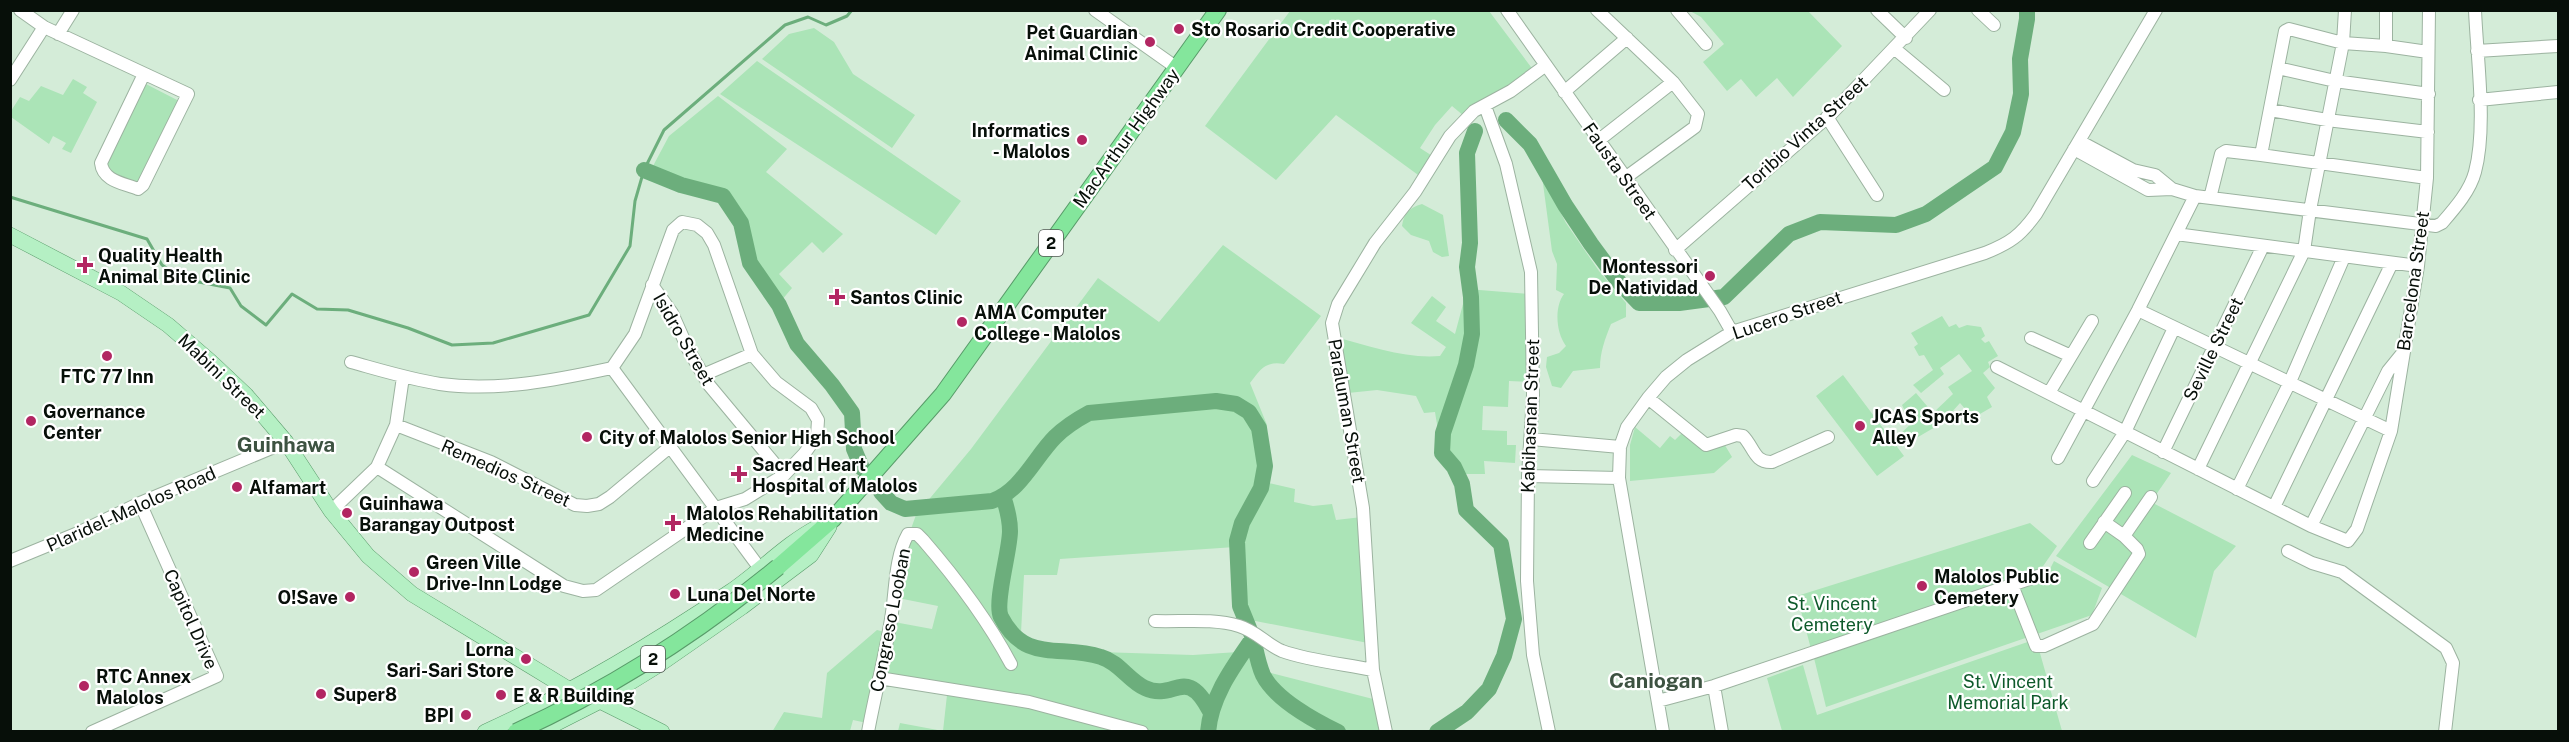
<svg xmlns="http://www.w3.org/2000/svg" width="2569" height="742" font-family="'Public Sans',sans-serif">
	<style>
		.green { fill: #abe4b7 }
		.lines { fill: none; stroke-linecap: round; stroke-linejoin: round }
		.stream { stroke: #6cae7c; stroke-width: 3 }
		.river { stroke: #6cae7c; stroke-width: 16 }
		.minor-casing { stroke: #9cb3a0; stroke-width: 14 }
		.major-casing { stroke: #589b69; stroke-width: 16 }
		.highway-casing { stroke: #589b69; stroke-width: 18 }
		.minor { stroke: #fff; stroke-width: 12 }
		.major { stroke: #b5f0c4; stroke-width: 15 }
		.highway { stroke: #84e69c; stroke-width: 16 }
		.highway-bridge-casing { stroke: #589b69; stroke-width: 18; stroke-linecap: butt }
		.highway-bridge { stroke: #84e69c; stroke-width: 16 }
		.poi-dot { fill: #b22662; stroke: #fff; stroke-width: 2 }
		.labels { text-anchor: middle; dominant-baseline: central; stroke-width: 4.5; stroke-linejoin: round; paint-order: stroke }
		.shield { fill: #fff; stroke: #515753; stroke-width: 1.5 }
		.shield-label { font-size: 16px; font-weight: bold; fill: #070f09 }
		.poi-label { font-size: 18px; font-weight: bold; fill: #070f09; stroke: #fff; text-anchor: start }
		.street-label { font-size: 18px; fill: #070f09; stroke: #fff }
		.park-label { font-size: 18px; fill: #0e5a2b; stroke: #fff }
		.quarter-label { font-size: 21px; font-weight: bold; fill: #3d5241; stroke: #fff }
	</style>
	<rect width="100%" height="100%" fill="#d4ecd8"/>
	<path class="green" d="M 1290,11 L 1489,11 L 1534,71 L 1464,116 L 1452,106 L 1435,125 L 1420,148 L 1437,159 L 1425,180 L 1336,115 L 1276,180 L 1205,126 Z
		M 1690,11 L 1808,11 L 1842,46 L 1793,97 L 1777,78 L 1756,97 L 1741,79 L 1727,91 L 1703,62 L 1724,44 L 1701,17 Z
		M 814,28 L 834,42 L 853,74 L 915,115 L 892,148 L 762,59 L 789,34 Z
		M 757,61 L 961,201 L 936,235 L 720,94 Z
		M 73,79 L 87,87 L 83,93 L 97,102 L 71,153 L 62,149 L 66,143 L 53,136 L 49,144 L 11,117 L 11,111 L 20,97 L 29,101 L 41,86 L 63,95 Z
		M 144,83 L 179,101 L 138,185 L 102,167 Z
		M 718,96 L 787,149 L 766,172 L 843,234 L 823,253 L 812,242 L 779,274 L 792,288 L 781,301 L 754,261 L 744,221 L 725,193 L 682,181 L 653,166 L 669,136 Z
		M 1542,176 L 1566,223 L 1599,271 L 1626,303 L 1626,317 L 1611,324 C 1605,339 1600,352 1600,368 L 1573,371 L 1561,388 L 1552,386 L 1546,367 L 1547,357 L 1559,353 L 1566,346 C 1556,333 1554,307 1564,294 L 1556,290 L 1557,264 L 1552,251 Z
		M 1422,204 L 1443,215 L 1449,256 L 1442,257 L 1433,252 L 1429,241 L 1411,235 L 1402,226 C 1404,213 1409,208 1422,204 Z
		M 1223,245 L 1321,316 L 1284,364 C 1265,361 1261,369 1250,383 L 1267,425 L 1264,482 L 1295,489 L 1294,502 L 1313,506 L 1332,504 L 1336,520 L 1362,517 L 1368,643 L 1240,618 L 1235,547 L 1060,559 L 1057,575 L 1024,575 L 1021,633 L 1032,642 L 1050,647 L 1100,652 L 1193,655 L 1253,651 L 1255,669 L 1377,700 L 1383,731 L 898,731 L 900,723 L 943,731 L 948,686 L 889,677 L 884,671 L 894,622 L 932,629 L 938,606 L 898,598 L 908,537 L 916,515 L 971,449 L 1098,278 L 1159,322 Z
		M 1467,289 L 1529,294 L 1530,382 L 1509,381 L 1508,407 L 1483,406 L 1482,430 L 1507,431 L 1507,445 L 1516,445 L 1515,463 L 1484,461 L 1485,474 L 1459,474 C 1442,447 1440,444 1435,412 L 1424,413 L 1416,396 L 1377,390 L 1348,393 L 1336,337 C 1369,346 1406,359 1440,356 L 1446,347 L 1411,323 L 1432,296 L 1446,307 L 1436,321 L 1455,334 Z
		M 1942,316 L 1949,327 L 1956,324 L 1959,328 L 1967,325 L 1981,327 L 1985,336 L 1981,339 L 1985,343 L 1989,341 L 1998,356 L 1988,362 L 1990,367 L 1983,373 L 1995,388 L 1987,397 L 1992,407 L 1973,418 L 1960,403 L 1942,423 L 1901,447 L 1896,438 L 1915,420 L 1911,415 L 1908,417 L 1902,405 L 1916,393 L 1933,413 L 1953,394 L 1948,387 L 1972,371 L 1959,354 L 1940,368 L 1944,374 L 1921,393 L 1913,385 L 1933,370 L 1924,355 L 1919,356 L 1914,347 L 1918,344 L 1911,333 Z
		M 1843,375 L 1904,456 L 1877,476 L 1816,396 Z
		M 1689,426 L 1708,446 L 1723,442 L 1732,457 L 1714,473 L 1630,481 L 1630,445 L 1635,427 L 1660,448 L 1670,436 L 1675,440 Z
		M 2132,455 L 2171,473 L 2151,502 L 2236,546 L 2214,571 L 2196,638 L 2056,556 Z
		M 2030,523 L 2057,546 L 2039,572 L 1811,649 L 1797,596 Z
		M 2054,561 L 2102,588 L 2092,615 L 1826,707 L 1814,658 L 2045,579 Z
		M 877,630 L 888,633 L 867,723 L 853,720 L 850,731 L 772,732 L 784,712 L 822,718 L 827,673 Z
		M 2036,639 L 2062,731 L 1782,731 L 1767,678 L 1803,665 L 1817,715 Z"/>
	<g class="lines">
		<path class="stream" d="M 10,197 L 147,239 L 162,265 L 183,279 L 230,288 L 241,306 L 266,325 L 292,294 L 317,309 L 348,310 L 408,328 L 452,345 L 493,343 L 589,315 L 630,246 L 635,201 L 644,170 L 664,130 L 785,25 L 808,17 L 826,25 L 847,16 L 852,10"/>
		<path class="river" d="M 1506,120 L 1530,144 L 1565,205 L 1591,244 L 1619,282 L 1639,303 L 1679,303 L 1724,297 L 1789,234 L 1820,222 L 1896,225 L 1926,214 L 1995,167 L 2013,132 L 2021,94 L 2020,59 L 2027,19 L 2027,10
			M 644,170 L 681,185 L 723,196 L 741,223 L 750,263 L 779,305 L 797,344 L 832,385 L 852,413 L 854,449 L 862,468
			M 881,492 L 891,503 L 905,509 L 992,501 C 1020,492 1035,457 1055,437 C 1065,427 1076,420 1089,413 L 1216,401 L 1236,404 L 1249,412 L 1259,428 L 1265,466 L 1261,488 L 1242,523 L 1237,541 L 1240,606 L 1253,638
			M 1003,496 C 1007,508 1010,519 1010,531 C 1010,551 994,603 1001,617 C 1025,664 1061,644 1101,657 C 1119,662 1129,681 1145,688 C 1175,702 1185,664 1210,711
			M 1208,732 C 1211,696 1233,667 1253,638 C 1256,651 1258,664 1263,675 C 1275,699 1315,721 1338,732
			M 1437,732 L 1467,712 L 1489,689 L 1504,656 L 1514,619 L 1501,544 L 1466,510 L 1462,484 L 1454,467 L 1442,453 L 1443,433 L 1466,365 L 1472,334 L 1471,297 L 1467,267 L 1470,243 L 1467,153 L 1475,131"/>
		<g class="minor-casing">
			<path id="minor" d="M 20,10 L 44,27 L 188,94 L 143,185 L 138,189 C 123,183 103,181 101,163 L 144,74
				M 1095,10 L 1177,68
				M 1507,10 L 1720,311 L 1732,332
				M 1597,10 L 1673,82 L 1698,114 L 1695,127 L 1625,178
				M 1677,10 L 1706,44
				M 1877,10 L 1906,38
				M 1978,10 L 1994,25
				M 58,34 L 73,10
				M 2386,46 L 2386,10
				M 1895,49 L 1944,90
				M 2477,51 L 2558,46
				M 2278,68 L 2335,81 L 2429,94
				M 10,80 L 44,27
				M 1564,92 L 1627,38
				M 2479,100 L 2558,92
				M 1485,106 L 1506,164 L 1531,272 L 1533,395 L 1528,476 L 1527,581 L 1533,655 L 1549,732
				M 2270,110 L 2327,120 L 2428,132
				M 1827,117 L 1877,195
				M 1599,140 L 1673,82
				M 2074,149 L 2148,190 L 2172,189 L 2155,175 L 2133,170 L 2079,141
				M 2261,155 L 2427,178
				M 2172,189 L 2195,196 L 2436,226 L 2442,223 C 2455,208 2470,191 2475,172 C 2487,127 2477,59 2475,10
				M 2210,198 L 2221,154 L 2226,151 L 2261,155 L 2285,31 L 2289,29 L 2343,43 L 2386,46 L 2428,52
				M 2176,234 L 2418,266
				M 1675,250 L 1831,114 L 1930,10
				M 652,285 L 672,313 L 688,349 L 709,385 L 784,475
				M 2138,310 L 2391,431
				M 2031,338 L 2071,356
				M 351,362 C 380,370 409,379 440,384 C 497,392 556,380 612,368 L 635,334 L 673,230 L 682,222 L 697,225 L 707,233 L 714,245 L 752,354 L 776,382 L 811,408 L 818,420 L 817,436 L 804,454 L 784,475 L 745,499 L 716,508 L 596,590 L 583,591 L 564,586 L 377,467
				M 1997,367 L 2311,526 L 2348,541 L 2357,529 L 2391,431 L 2418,266 L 2427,178 L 2429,10
				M 612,368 L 761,570
				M 703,375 L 752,354
				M 2049,393 L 2092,321
				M 1648,398 L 1706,445 L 1736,435 L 1743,436 C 1754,447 1754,463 1772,462 L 1828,437
				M 396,425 L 491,462 L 575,505 L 587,506 L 599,504 L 610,497 L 671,446
				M 1531,439 L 1620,447
				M 2163,452 L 2263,246
				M 2058,458 L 2138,310 L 2195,196
				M 2198,469 L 2304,251 L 2310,210 L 2343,43 L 2345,10
				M 1528,476 L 1619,478
				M 2093,481 L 2125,432 L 2174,328
				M 2237,489 L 2289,384 L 2344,257
				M 2274,507 L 2392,263
				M 331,511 L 377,467 L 396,425 L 403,377
				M 2104,522 L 2124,536
				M 2311,526 L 2388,371 L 2401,355
				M 2090,543 L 2125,493
				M 2288,551 L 2312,563 L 2342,572 L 2446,648 L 2453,663 L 2445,732
				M 10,561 L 78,533 L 140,503 L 286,442
				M 2012,585 L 2036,646 L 2044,646 L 2093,624 L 2139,554 L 2137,549 L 2124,536 L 2151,497
				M 1155,621 C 1182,622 1213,618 1239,626 C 1256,631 1266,644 1282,651 C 1310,661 1344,664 1373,670
				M 879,678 L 1029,702 L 1142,732
				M 1714,686 L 1722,732
				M 1658,701 L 1714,686 L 2038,576
				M 92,732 L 217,676 L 140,503
				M 868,732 C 875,694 885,656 891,619 C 896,591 894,559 908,534 L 917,534 L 923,540 C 956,578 987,619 1011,664
				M 1386,732 L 1373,670 L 1363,508 L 1332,323 L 1338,304 L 1375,243 L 1415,192 L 1450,136 L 1474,111 L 1511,91 L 1546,65
				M 1663,732 L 1619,478 L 1620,447 L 1627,427 L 1648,398 L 1666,377 L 1687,360 L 1732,332 L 1985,253 C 2010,243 2020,236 2036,214 L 2156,10"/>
		</g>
		<g class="major-casing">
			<path id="major" d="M 10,235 L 121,293 L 168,325 L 211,362 L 246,395 L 286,442 L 331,511 L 368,556 L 412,594 L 570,690 L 600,701 L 662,732
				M 485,732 C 572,693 651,645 730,592 C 760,572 785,544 818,527
				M 539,732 L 600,701 L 660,664 L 742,607 L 811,555 L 829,527"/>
		</g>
		<g class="highway-casing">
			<path id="highway" d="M 778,567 L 833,519 L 943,394 L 1218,10"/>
		</g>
		<use href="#minor" class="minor"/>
		<use href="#major" class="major"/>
		<use href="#highway" class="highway"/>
		<g class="highway-bridge-casing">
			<path id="highway-bridge" d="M 516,732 C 610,689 698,633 778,567"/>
		</g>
		<use href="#highway-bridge" class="highway-bridge"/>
	</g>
	<g class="poi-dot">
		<circle cx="1179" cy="29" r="6"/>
		<circle cx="1150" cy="42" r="6"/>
		<circle cx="1082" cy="140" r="6"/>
		<path d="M82 256h6v6h6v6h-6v6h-6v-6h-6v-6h6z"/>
		<circle cx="1710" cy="276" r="6"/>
		<path d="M834 288h6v6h6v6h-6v6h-6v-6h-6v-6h6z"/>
		<circle cx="962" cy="322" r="6"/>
		<circle cx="107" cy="356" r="6"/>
		<circle cx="31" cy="421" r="6"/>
		<circle cx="1860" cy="426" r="6"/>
		<circle cx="587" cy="437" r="6"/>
		<path d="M736 465h6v6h6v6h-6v6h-6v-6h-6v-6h6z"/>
		<circle cx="237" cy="487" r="6"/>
		<circle cx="347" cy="513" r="6"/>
		<path d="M670 514h6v6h6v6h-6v6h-6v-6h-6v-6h6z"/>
		<circle cx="414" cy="572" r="6"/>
		<circle cx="1922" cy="586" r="6"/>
		<circle cx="675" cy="594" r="6"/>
		<circle cx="350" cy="597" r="6"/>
		<circle cx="526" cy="659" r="6"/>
		<circle cx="84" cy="686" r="6"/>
		<circle cx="321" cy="694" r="6"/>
		<circle cx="501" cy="695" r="6"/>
		<circle cx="466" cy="715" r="6"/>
	</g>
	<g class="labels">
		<g class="shield">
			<rect x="1039" y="230" width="24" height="26" rx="4.5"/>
			<rect x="641" y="646" width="24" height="26" rx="4.5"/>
		</g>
		<g class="shield-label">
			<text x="1051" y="243">2</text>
			<text x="653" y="659">2</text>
		</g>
		<g class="poi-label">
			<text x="1191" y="29">Sto Rosario Credit Cooperative</text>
			<text x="1138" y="32" text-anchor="end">Pet Guardian<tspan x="1138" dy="21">Animal Clinic</tspan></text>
			<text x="1070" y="130" text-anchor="end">Informatics<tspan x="1070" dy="21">- Malolos</tspan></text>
			<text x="98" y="255">Quality Health<tspan x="98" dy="21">Animal Bite Clinic</tspan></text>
			<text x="1698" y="266" text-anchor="end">Montessori<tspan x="1698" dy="21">De Natividad</tspan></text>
			<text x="850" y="297">Santos Clinic</text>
			<text x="974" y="312">AMA Computer<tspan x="974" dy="21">College - Malolos</tspan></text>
			<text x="107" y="376" text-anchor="middle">FTC 77 Inn</text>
			<text x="43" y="411">Governance<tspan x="43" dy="21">Center</tspan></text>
			<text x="1872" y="416">JCAS Sports<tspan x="1872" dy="21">Alley</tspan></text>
			<text x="599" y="437">City of Malolos Senior High School</text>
			<text x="752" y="464">Sacred Heart<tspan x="752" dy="21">Hospital of Malolos</tspan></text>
			<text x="249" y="487">Alfamart</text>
			<text x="359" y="503">Guinhawa<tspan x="359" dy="21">Barangay Outpost</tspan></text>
			<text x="686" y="513">Malolos Rehabilitation<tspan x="686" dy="21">Medicine</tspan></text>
			<text x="426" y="562">Green Ville<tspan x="426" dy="21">Drive-Inn Lodge</tspan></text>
			<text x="1934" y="576">Malolos Public<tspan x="1934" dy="21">Cemetery</tspan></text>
			<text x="687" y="594">Luna Del Norte</text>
			<text x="338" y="597" text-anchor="end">O!Save</text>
			<text x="514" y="649" text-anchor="end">Lorna<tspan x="514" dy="21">Sari-Sari Store</tspan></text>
			<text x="96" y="676">RTC Annex<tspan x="96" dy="21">Malolos</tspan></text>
			<text x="333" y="694">Super8</text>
			<text x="513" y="695">E &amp; R Building</text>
			<text x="454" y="715" text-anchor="end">BPI</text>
		</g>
		<g class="street-label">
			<text transform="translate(1805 133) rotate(-42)">Toribio Vinta Street</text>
			<text transform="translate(1126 138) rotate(-54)">MacArthur Highway</text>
			<text transform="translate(1620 171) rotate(55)">Fausta Street</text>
			<text transform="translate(2413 281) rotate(-82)">Barcelona Street</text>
			<text transform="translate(1787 315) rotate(-19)">Lucero Street</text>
			<text transform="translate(684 339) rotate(60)">Isidro Street</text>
			<text transform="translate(2213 349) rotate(-64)">Seville Street</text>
			<text transform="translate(222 376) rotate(44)">Mabini Street</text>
			<text transform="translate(1347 411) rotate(80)">Paraluman Street</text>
			<text transform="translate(1530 416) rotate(-88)">Kabihasnan Street</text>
			<text transform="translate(506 473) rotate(24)">Remedios Street</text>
			<text transform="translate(131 509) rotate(-24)">Plaridel-Malolos Road</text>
			<text transform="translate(191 619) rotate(66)">Capitol Drive</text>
			<text transform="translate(890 620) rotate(-79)">Congreso Looban</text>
		</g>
		<g class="park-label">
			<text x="1832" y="603">St. Vincent<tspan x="1832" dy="21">Cemetery</tspan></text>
			<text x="2008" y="681">St. Vincent<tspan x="2008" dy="21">Memorial Park</tspan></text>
		</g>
		<g class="quarter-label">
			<text x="286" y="444">Guinhawa</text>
			<text x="1656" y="680">Caniogan</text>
		</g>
	</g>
	<rect width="2569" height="742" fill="none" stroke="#070f09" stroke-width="24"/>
</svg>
